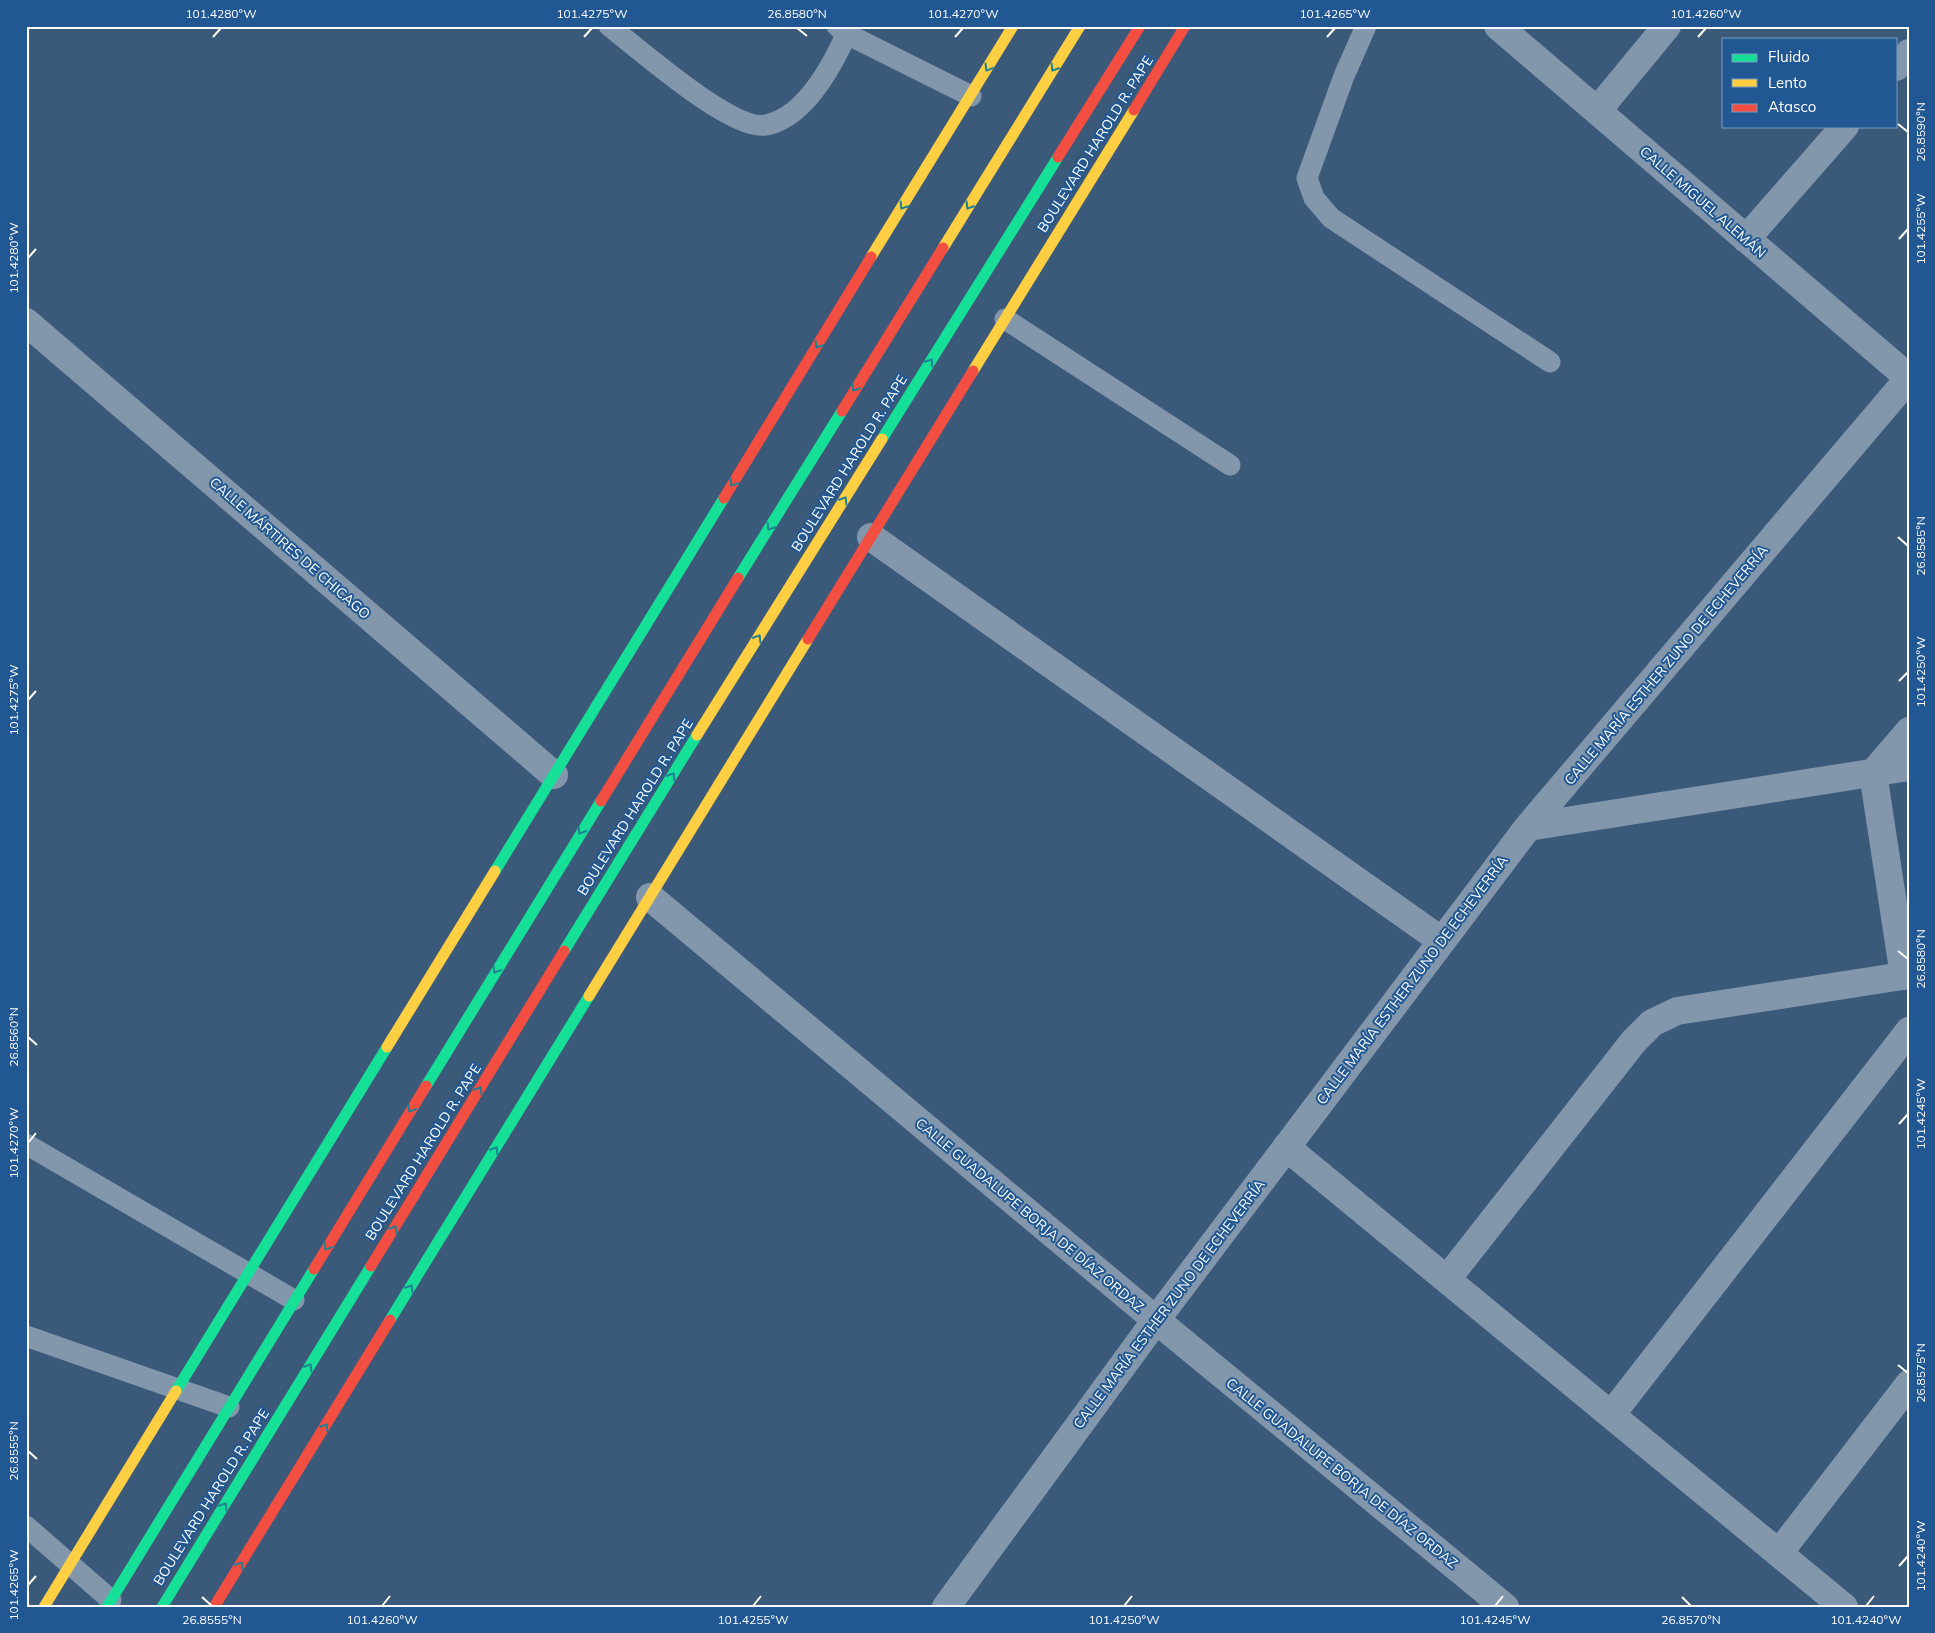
<svg xmlns="http://www.w3.org/2000/svg" width="1935" height="1633" font-family="Mulish,sans-serif">
	<style>
		.lines { fill: none; stroke-linecap: round; stroke-linejoin: round }
		.lane { stroke: #8397ac; stroke-width: 21 }
		.street { stroke: #8397ac; stroke-width: 28 }
		.fast { stroke: #16e098; stroke-width: 11 }
		.slow { stroke: #ffcf43; stroke-width: 11 }
		.jam { stroke: #f24e42; stroke-width: 11 }
		.oneway { stroke: #1e8194 }
		.ticks { fill: none; stroke: #fff; stroke-width: 2 }
		.labels { text-anchor: middle; dominant-baseline: central; stroke-width: 4; stroke-linejoin: round; paint-order: stroke }
		.street-label { font-size: 14px; fill: #fff; stroke: #215893 }
		.neatline { fill: none; stroke: #fff; stroke-width: 2 }
		.ticks-label { font-size: 12px; text-anchor: middle; fill: #fff }
	</style>
	<rect width="100%" height="100%" fill="#3b5979"/>
	<g class="lines">
		<path class="lane" d="M 609,26 C 638,48 732,132 766,125 C 807,117 835,61 850,26
			M 837,26 L 847,34 L 971,96
			M 1366,26 L 1344,76 L 1307,178 L 1314,198 L 1331,218 L 1550,362
			M 1005,319 L 1230,465
			M 26,1144 L 294,1300
			M 26,1336 L 229,1407
			M 26,1526 L 111,1600"/>
		<path class="street" d="M 1498,26 L 1909,378
			M 1896,67 L 1909,53
			M 1597,111 L 1667,26
			M 1746,239 L 1845,126
			M 26,322 L 554,775
			M 871,537 L 1442,941
			M 1528,827 L 1909,767
			M 650,897 L 1156,1320 L 1505,1607
			M 1904,976 L 1873,773 L 1909,731
			M 1286,1147 L 1844,1607
			M 1447,1279 L 1634,1041 L 1652,1023 L 1677,1011 L 1909,975
			M 1611,1415 L 1909,1031
			M 1779,1553 L 1909,1384
			M 946,1607 L 1156,1320 L 1528,827 L 1909,378"/>
		<path class="fast" d="M 882,439 L 1058,157
			M 738,578 L 842,411
			M 495,871 L 724,498
			M 564,951 L 697,735
			M 426,1086 L 601,801
			M 390,1320 L 589,996
			M 176,1391 L 387,1047
			M 107,1607 L 314,1269
			M 162,1607 L 371,1266"/>
		<path class="slow" d="M 943,248 L 1080,26
			M 871,257 L 1013,26
			M 973,371 L 1134,110
			M 697,735 L 882,439
			M 589,996 L 808,639
			M 387,1047 L 495,871
			M 44,1607 L 176,1391"/>
		<path class="jam" d="M 1134,110 L 1185,26
			M 1058,157 L 1140,26
			M 842,411 L 943,248
			M 724,498 L 871,257
			M 808,639 L 973,371
			M 601,801 L 738,578
			M 371,1266 L 564,951
			M 314,1269 L 426,1086
			M 214,1607 L 390,1320"/>
	</g>
	<defs><path id="oneway-chevron" d="M-2-3.5L2.5 0L-2 3.5" fill="none" stroke-width="1.6" stroke-linecap="round" stroke-linejoin="round" transform="scale(1.25)"/></defs>
	<g class="oneway">
		<use href="#oneway-chevron" transform="translate(988 68) rotate(121)"/>
		<use href="#oneway-chevron" transform="translate(1054 68) rotate(122)"/>
		<use href="#oneway-chevron" transform="translate(903 206) rotate(122)"/>
		<use href="#oneway-chevron" transform="translate(969 206) rotate(122)"/>
		<use href="#oneway-chevron" transform="translate(818 345) rotate(122)"/>
		<use href="#oneway-chevron" transform="translate(930 362) rotate(-58)"/>
		<use href="#oneway-chevron" transform="translate(855 388) rotate(122)"/>
		<use href="#oneway-chevron" transform="translate(733 483) rotate(122)"/>
		<use href="#oneway-chevron" transform="translate(844 500) rotate(-58)"/>
		<use href="#oneway-chevron" transform="translate(770 527) rotate(122)"/>
		<use href="#oneway-chevron" transform="translate(758 638) rotate(-58)"/>
		<use href="#oneway-chevron" transform="translate(672 776) rotate(-58)"/>
		<use href="#oneway-chevron" transform="translate(581 831) rotate(121)"/>
		<use href="#oneway-chevron" transform="translate(496 970) rotate(121)"/>
		<use href="#oneway-chevron" transform="translate(479 1090) rotate(-58)"/>
		<use href="#oneway-chevron" transform="translate(411 1109) rotate(121)"/>
		<use href="#oneway-chevron" transform="translate(495 1150) rotate(-58)"/>
		<use href="#oneway-chevron" transform="translate(394 1229) rotate(-58)"/>
		<use href="#oneway-chevron" transform="translate(327 1247) rotate(121)"/>
		<use href="#oneway-chevron" transform="translate(410 1288) rotate(-58)"/>
		<use href="#oneway-chevron" transform="translate(309 1367) rotate(-58)"/>
		<use href="#oneway-chevron" transform="translate(325 1427) rotate(-58)"/>
		<use href="#oneway-chevron" transform="translate(224 1506) rotate(-58)"/>
		<use href="#oneway-chevron" transform="translate(240 1565) rotate(-58)"/>
	</g>
	<path class="ticks" d="M 797,28 L 807,36M 213,37 L 221,28M 584,37 L 592,28M 955,37 L 963,28M 1327,37 L 1335,28M 1698,37 L 1706,28M 1898,124 L 1908,132M 1899,239 L 1908,229M 28,258 L 36,249M 1898,537 L 1908,546M 1899,681 L 1908,672M 28,700 L 36,691M 1898,951 L 1908,959M 28,1037 L 37,1045M 1899,1124 L 1908,1114M 28,1143 L 36,1133M 1898,1365 L 1908,1373M 28,1451 L 37,1459M 1899,1566 L 1908,1556M 28,1585 L 36,1576M 202,1597 L 212,1606M 1682,1597 L 1691,1606M 382,1606 L 390,1596M 753,1606 L 761,1596M 1124,1606 L 1132,1596M 1495,1606 L 1503,1596M 1866,1606 L 1874,1596"/>
	<g class="labels">
		<g class="street-label">
			<text transform="translate(1095 144) rotate(-58)">BOULEVARD HAROLD R. PAPE</text>
			<text transform="translate(1703 202) rotate(41)">CALLE MIGUEL ALEMÁN</text>
			<text transform="translate(849 463) rotate(-58)">BOULEVARD HAROLD R. PAPE</text>
			<text transform="translate(290 548) rotate(41)">CALLE MÁRTIRES DE CHICAGO</text>
			<text transform="translate(1666 665) rotate(-50)">CALLE MARÍA ESTHER ZUNO DE ECHEVERRÍA</text>
			<text transform="translate(635 807) rotate(-58)">BOULEVARD HAROLD R. PAPE</text>
			<text transform="translate(1412 980) rotate(-53)">CALLE MARÍA ESTHER ZUNO DE ECHEVERRÍA</text>
			<text transform="translate(423 1152) rotate(-58)">BOULEVARD HAROLD R. PAPE</text>
			<text transform="translate(1030 1215) rotate(40)">CALLE GUADALUPE BORJA DE DÍAZ ORDAZ</text>
			<text transform="translate(1169 1304) rotate(-53)">CALLE MARÍA ESTHER ZUNO DE ECHEVERRÍA</text>
			<text transform="translate(1342 1473) rotate(39)">CALLE GUADALUPE BORJA DE DÍAZ ORDAZ</text>
			<text transform="translate(211 1497) rotate(-58)">BOULEVARD HAROLD R. PAPE</text>
		</g>
	</g>
	<rect width="1935" height="1633" fill="none" stroke="#215893" stroke-width="55"/>
	<rect x="1722" y="38" width="175" height="90" fill="#215893" stroke="#7a9bbe"/>
	<rect x="1732" y="54" width="25" height="8" fill="#16e098" stroke="#7a9bbe"/>
	<text x="1768" y="62" font-size="15" fill="#ffffff">Fluido</text>
	<rect x="1732" y="79" width="25" height="8" fill="#ffcf43" stroke="#7a9bbe"/>
	<text x="1768" y="88" font-size="15" fill="#ffffff">Lento</text>
	<rect x="1732" y="104" width="25" height="8" fill="#f24e42" stroke="#7a9bbe"/>
	<text x="1768" y="112" font-size="15" fill="#ffffff">Atasco</text>
	<rect x="28" y="28" width="1880" height="1578" class="neatline"/>
	<g class="ticks-label">
		<text x="221" y="18">101.4280°W</text>
		<text x="592" y="18">101.4275°W</text>
		<text x="797" y="18">26.8580°N</text>
		<text x="963" y="18">101.4270°W</text>
		<text x="1335" y="18">101.4265°W</text>
		<text x="1706" y="18">101.4260°W</text>
		<text transform="translate(1921 132) rotate(-90)" y="4">26.8590°N</text>
		<text transform="translate(1921 229) rotate(-90)" y="4">101.4255°W</text>
		<text transform="translate(14 258) rotate(-90)" y="4">101.4280°W</text>
		<text transform="translate(1921 546) rotate(-90)" y="4">26.8585°N</text>
		<text transform="translate(1921 672) rotate(-90)" y="4">101.4250°W</text>
		<text transform="translate(14 700) rotate(-90)" y="4">101.4275°W</text>
		<text transform="translate(1921 959) rotate(-90)" y="4">26.8580°N</text>
		<text transform="translate(14 1037) rotate(-90)" y="4">26.8560°N</text>
		<text transform="translate(1921 1114) rotate(-90)" y="4">101.4245°W</text>
		<text transform="translate(14 1143) rotate(-90)" y="4">101.4270°W</text>
		<text transform="translate(1921 1373) rotate(-90)" y="4">26.8575°N</text>
		<text transform="translate(14 1451) rotate(-90)" y="4">26.8555°N</text>
		<text transform="translate(1921 1556) rotate(-90)" y="4">101.4240°W</text>
		<text transform="translate(14 1585) rotate(-90)" y="4">101.4265°W</text>
		<text x="212" y="1624">26.8555°N</text>
		<text x="382" y="1624">101.4260°W</text>
		<text x="753" y="1624">101.4255°W</text>
		<text x="1124" y="1624">101.4250°W</text>
		<text x="1495" y="1624">101.4245°W</text>
		<text x="1691" y="1624">26.8570°N</text>
		<text x="1866" y="1624">101.4240°W</text>
	</g>
</svg>
